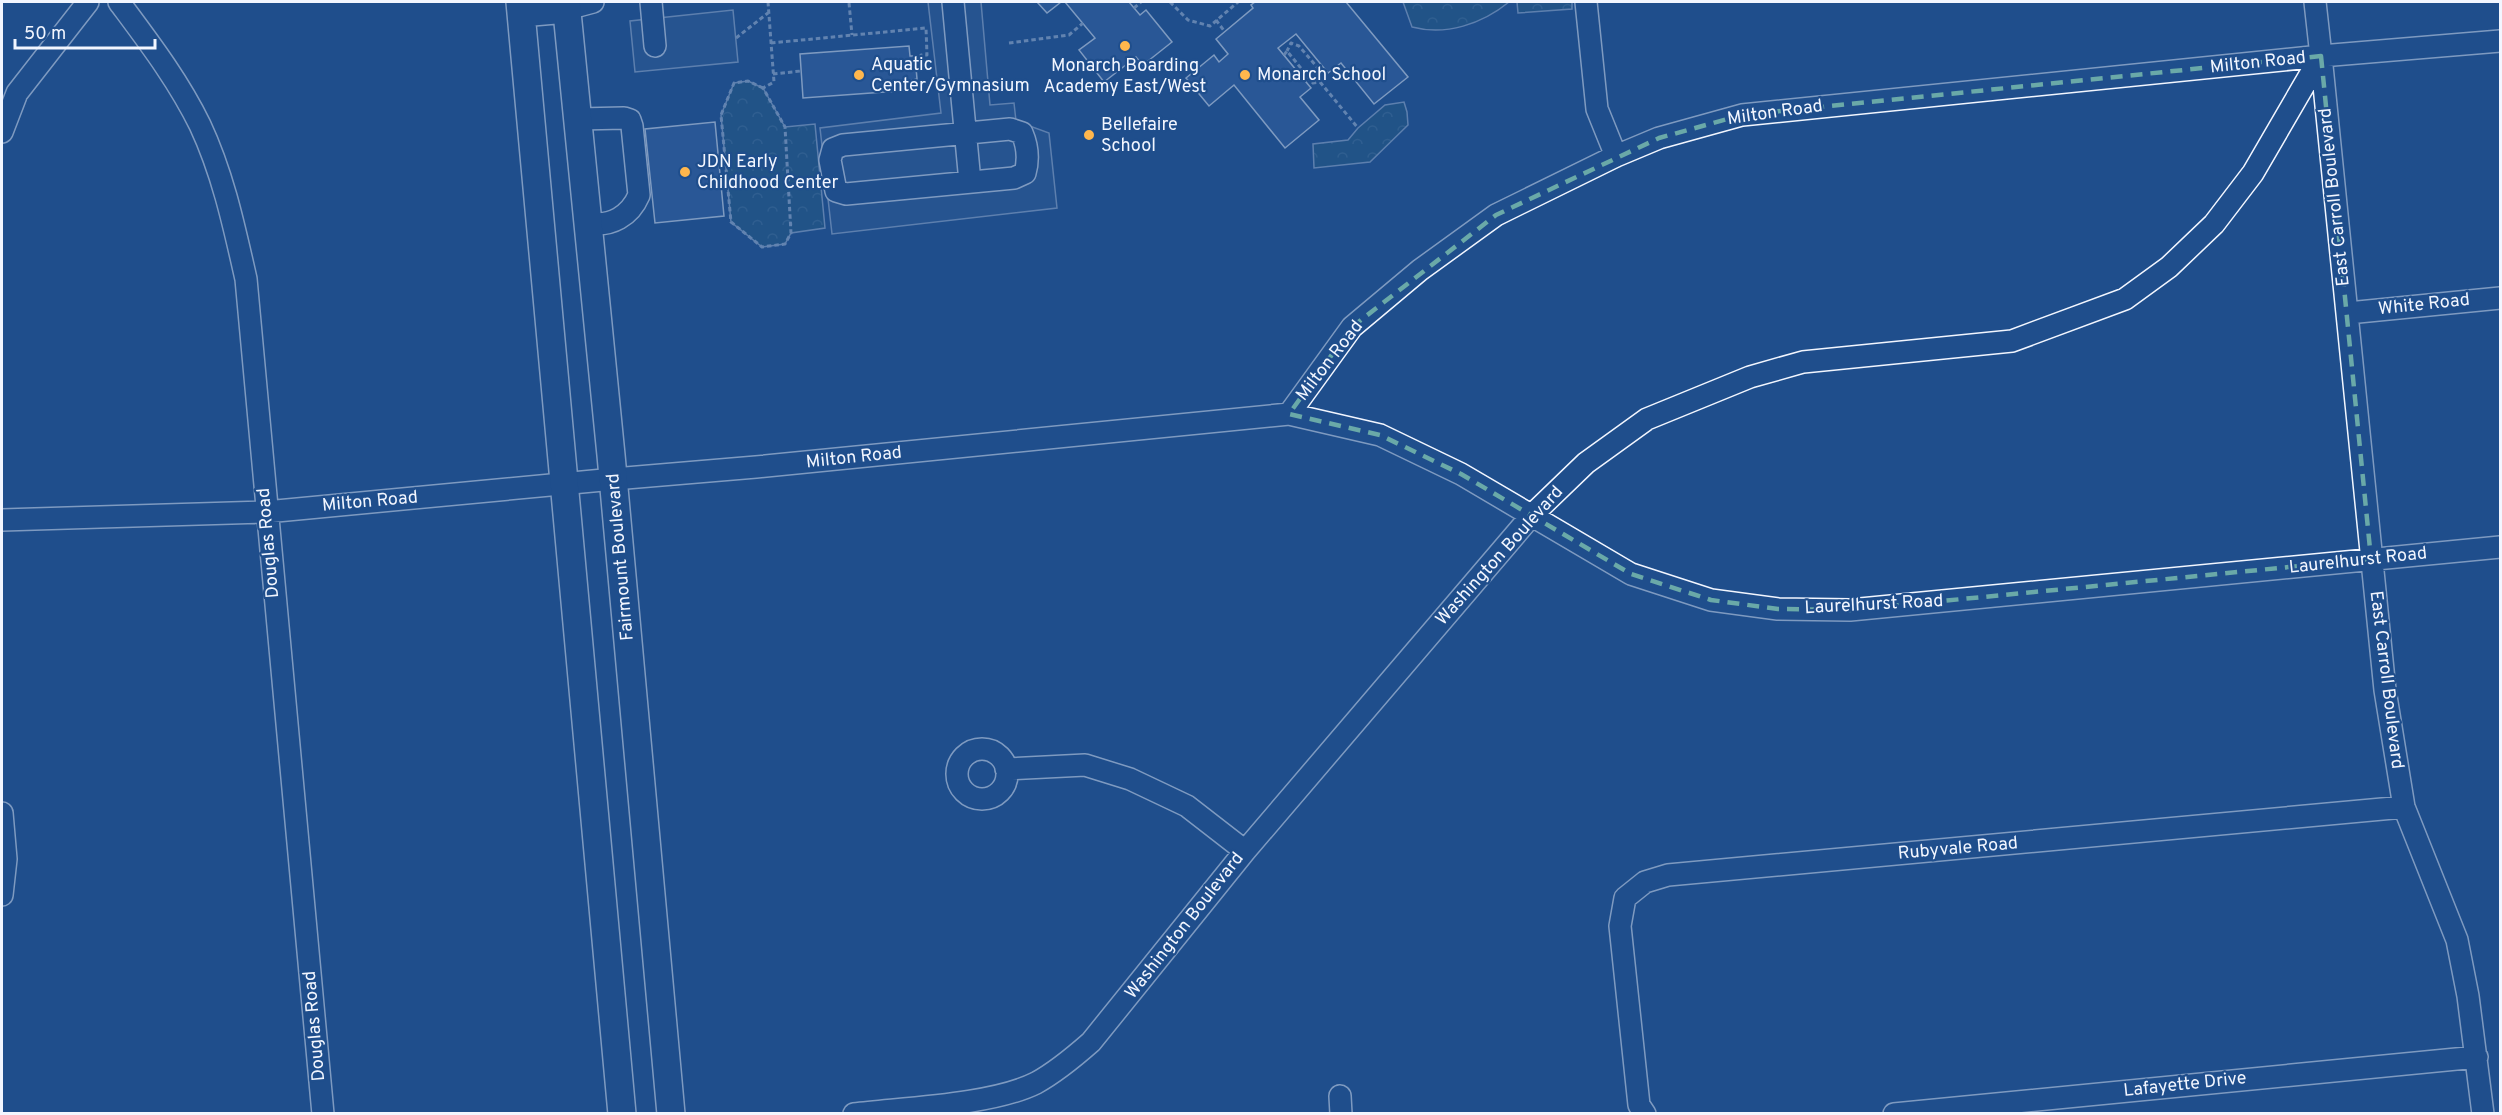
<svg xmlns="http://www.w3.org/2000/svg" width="2502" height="1115" font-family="Overpass,sans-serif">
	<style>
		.forest { fill: url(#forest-crowns); stroke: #a8bbd7; stroke-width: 1.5 }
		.parking { fill: #305b95; stroke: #a8bbd7; stroke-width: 1.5 }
		.building { fill: #3563a3; stroke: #f2f6ff; stroke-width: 1.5 }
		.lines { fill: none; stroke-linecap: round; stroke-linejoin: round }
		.minor-casing { stroke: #f2f6ff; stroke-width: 24 }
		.major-casing { stroke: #f2f6ff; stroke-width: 30 }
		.path { stroke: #b3c4dc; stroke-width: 3; stroke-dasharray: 4.5 3; stroke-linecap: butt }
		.minor { stroke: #1f4e8c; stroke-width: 21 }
		.major { stroke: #1f4e8c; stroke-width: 27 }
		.marked { fill: none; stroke: #6aa9a8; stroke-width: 4.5; stroke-dasharray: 12 8; stroke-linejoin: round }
		.poi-dot { fill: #ffb74d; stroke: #1f4e8c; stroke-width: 2 }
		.labels { text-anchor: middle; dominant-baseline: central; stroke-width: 4.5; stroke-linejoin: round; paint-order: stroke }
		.street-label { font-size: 18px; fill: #f2f6ff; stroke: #1f4e8c }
		.poi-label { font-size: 18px; fill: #f2f6ff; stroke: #1f4e8c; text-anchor: start }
	</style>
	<defs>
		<pattern id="forest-crowns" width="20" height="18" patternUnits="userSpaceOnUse" patternTransform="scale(1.5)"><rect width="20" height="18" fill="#245a82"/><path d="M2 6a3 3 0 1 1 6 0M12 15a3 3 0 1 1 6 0" fill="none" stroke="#447295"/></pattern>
	</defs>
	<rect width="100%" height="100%" fill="#1f4e8c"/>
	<path class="forest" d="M 1403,2 L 1509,2 C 1482,24 1446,36 1412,27 Z
		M 1517,2 L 1572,2 L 1572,9 L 1518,13 Z
		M 748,81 L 763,88 L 785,127 L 815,124 L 825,228 L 791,233 L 785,244 L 762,247 L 731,222 L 721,115 L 734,83 Z
		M 1404,102 L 1407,112 L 1408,125 L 1370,162 L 1314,168 L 1313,144 L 1348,140 L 1358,128 L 1385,105 Z"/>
	<path class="parking" d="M 928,2 L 981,2 L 990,105 L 1014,103 L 1016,121 L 1049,133 L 1057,208 L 832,234 L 820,128 L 941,113 Z
		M 733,10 L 738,62 L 635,72 L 630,21 Z"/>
	<path class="building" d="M 1037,2 L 1061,2 L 1047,13 Z
		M 1065,2 L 1129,2 L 1140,15 L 1146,10 L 1172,42 L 1143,65 L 1136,57 L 1104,82 L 1079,50 L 1095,38 Z
		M 1255,2 L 1346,2 L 1408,77 L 1374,104 L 1341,63 L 1328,73 L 1296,34 L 1278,48 L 1311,88 L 1300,97 L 1319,120 L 1285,148 L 1234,85 L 1209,106 L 1186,78 L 1214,55 L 1219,62 L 1228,54 L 1216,39 L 1253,8 L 1251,5 Z
		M 909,46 L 910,56 L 915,56 L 917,79 L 912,80 L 912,90 L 803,98 L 800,54 Z
		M 715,122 L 724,216 L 655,223 L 645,129 Z"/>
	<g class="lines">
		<g class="minor-casing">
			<path id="minor" d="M 119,2 C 148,41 178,80 200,125 C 223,174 234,226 246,279 L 323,1114
				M 651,2 L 655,46
				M 953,2 L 970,182
				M 1586,2 L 1597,109 L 1616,156
				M 567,9 L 593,2
				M 2321,56 L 2385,690 L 2404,807 L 2457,940 L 2468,996 L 2483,1114
				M 578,119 L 624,118 L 630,120 L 632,126 L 639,195 C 630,216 611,227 589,223
				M 1010,129 L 1022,133 C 1028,147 1029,159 1025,173 L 1014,178 L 846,194 L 836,191 L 830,160 L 833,149 L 843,145 Z
				M 2,132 L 17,93 L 88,2
				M 2348,313 L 2500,298
				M 1289,414 L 1380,435 L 1461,474 L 1631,574 L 1711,600 L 1778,609 L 1850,610 L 2500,547
				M 2,520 L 266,512 L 614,479 L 756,467 L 1289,414 L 1352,327 L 1420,270 L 1496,215 L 1616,156 L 1659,138 L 1742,115 L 2321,56 L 2500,41
				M957 774a25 25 0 1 1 50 0a25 25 0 1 1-50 0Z
				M 1006,769 L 1085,765 L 1130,779 L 1187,806 L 1245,851
				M 2,813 L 6,859 L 2,895
				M 1340,1096 L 1341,1114
				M 854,1114 C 904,1108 992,1105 1036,1083 C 1056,1072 1074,1057 1091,1042 L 1245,851 L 1532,515 L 1586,463 L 1647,419 L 1750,377 L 1803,362 L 2012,341 L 2125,299 L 2169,267 L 2214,224 L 2253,173 L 2321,56 L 2315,2
				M 1645,1114 L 1639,1105 L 1620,926 L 1625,898 L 1645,882 L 1668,875 L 2404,807
				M 1894,1114 L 2477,1057"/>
		</g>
		<g class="major-casing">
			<path id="major" d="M 520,2 L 622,1114
				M 566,2 L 611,455 L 671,1114
				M 521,13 L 567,9"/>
		</g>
		<path class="path" d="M 1170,2 L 1188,20 L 1210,26 L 1238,2
			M 849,3 L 852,35
			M 1134,8 L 1141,2
			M 1216,20 L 1225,32
			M 736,38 L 768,13
			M 771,43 L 926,28 L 927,55 L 921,55 L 922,65 L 916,65
			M 1009,43 L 1069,35 L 1083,23
			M 1284,55 L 1287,51 L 1313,83 L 1320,82 L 1323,74 L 1299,46 L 1291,43 L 1287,51
			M 773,74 L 801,71
			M 1320,82 L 1358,128
			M 763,88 L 748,81 L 734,83 L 721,115 L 731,222 L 762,247 L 785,244 L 791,233 L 785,127 L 763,88 L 774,82 L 768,2"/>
		<use href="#minor" class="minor"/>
		<use href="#major" class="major"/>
	</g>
	<path d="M0 0H2502V1115H0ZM 2321,56 L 2371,559 L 1850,610 L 1778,609 L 1711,600 L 1631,574 L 1461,474 L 1380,435 L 1289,414 L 1352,327 L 1496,215 L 1659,138 L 1742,115 Z" fill="#1f4e8c" fill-opacity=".55" fill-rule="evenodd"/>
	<path class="marked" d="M 2321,56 L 2371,559 L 1850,610 L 1778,609 L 1711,600 L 1631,574 L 1461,474 L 1380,435 L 1289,414 L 1352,327 L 1496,215 L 1659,138 L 1742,115 Z"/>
	<g class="poi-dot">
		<circle cx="1125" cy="46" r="6"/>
		<circle cx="859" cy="75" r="6"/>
		<circle cx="1245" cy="75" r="6"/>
		<circle cx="1089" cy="135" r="6"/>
		<circle cx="685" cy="172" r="6"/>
	</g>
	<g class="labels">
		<g class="street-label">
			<text transform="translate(2258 63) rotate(-6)">Milton Road</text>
			<text transform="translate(1775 113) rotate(-8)">Milton Road</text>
			<text transform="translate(2335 197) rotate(-96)">East Carroll Boulevard</text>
			<text transform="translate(2424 305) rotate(-6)">White Road</text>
			<text transform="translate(1330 361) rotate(-52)">Milton Road</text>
			<text transform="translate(854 458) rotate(-6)">Milton Road</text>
			<text transform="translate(370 502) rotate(-5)">Milton Road</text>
			<text transform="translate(269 543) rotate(-95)">Douglas Road</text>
			<text transform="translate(1500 556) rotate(-48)">Washington Boulevard</text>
			<text transform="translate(621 557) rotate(-95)">Fairmount Boulevard</text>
			<text transform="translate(2358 561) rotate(-6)">Laurelhurst Road</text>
			<text transform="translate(1874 605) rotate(-3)">Laurelhurst Road</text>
			<text transform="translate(2386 680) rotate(83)">East Carroll Boulevard</text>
			<text transform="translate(1958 849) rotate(-5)">Rubyvale Road</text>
			<text transform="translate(1185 926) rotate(-52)">Washington Boulevard</text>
			<text transform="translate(315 1026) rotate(-95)">Douglas Road</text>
			<text transform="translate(2185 1085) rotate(-6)">Lafayette Drive</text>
		</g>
		<g class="poi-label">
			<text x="871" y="65">Aquatic<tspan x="871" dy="21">Center/Gymnasium</tspan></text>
			<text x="1125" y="66" text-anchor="middle">Monarch Boarding<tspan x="1125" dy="21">Academy East/West</tspan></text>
			<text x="1257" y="75">Monarch School</text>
			<text x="1101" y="125">Bellefaire<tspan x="1101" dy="21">School</tspan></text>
			<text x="697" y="162">JDN Early<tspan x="697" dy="21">Childhood Center</tspan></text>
		</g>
	</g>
	<rect width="2502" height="1115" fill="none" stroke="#f2f6ff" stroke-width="6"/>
	<path d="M15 39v9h140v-9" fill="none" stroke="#f2f6ff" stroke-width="3"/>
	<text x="24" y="39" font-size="18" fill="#f2f6ff" stroke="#1f4e8c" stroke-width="4.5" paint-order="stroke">50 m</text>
</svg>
